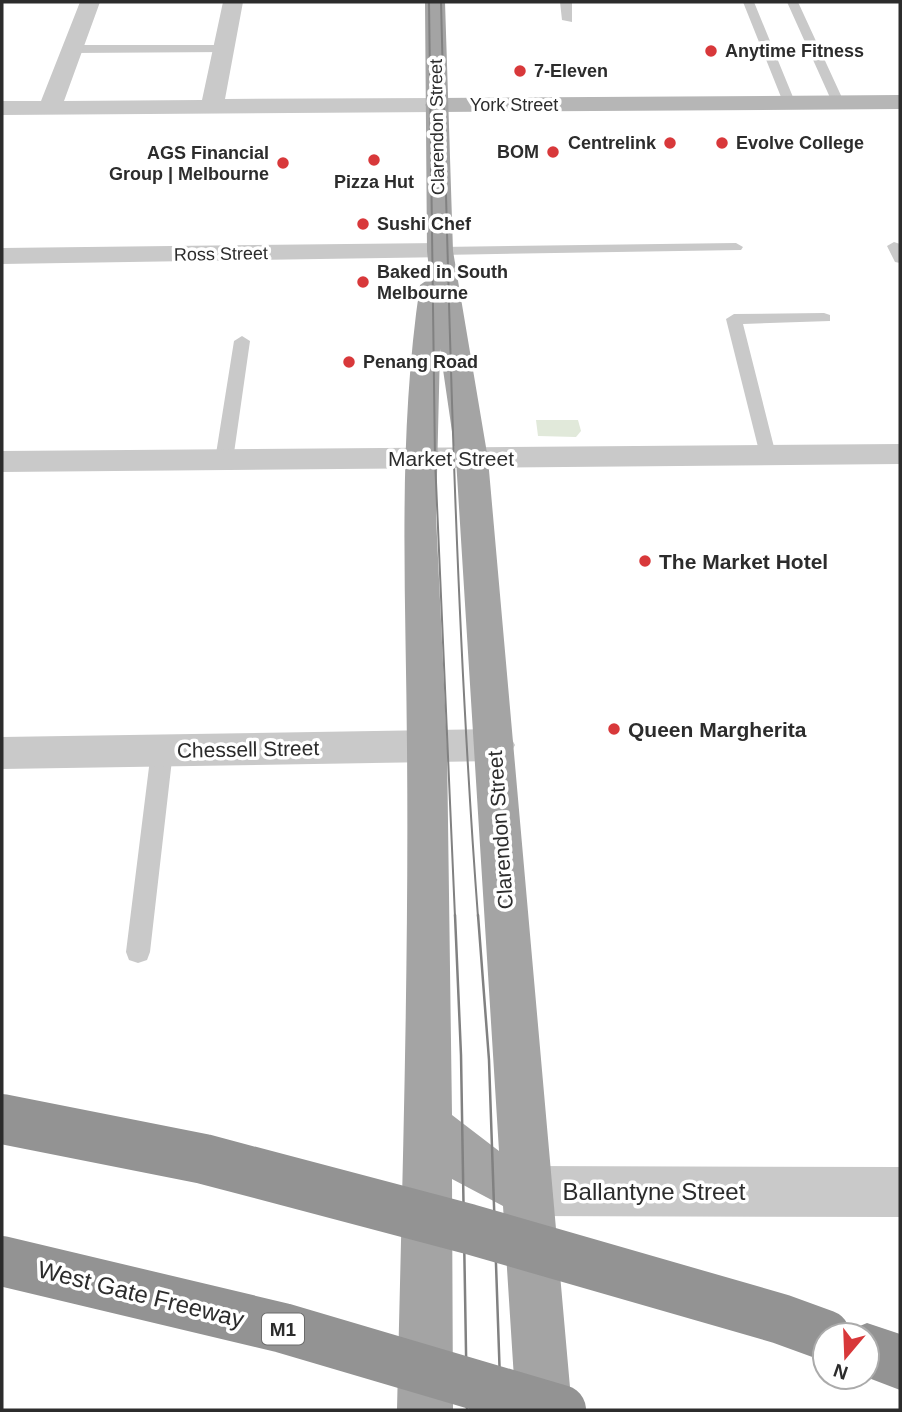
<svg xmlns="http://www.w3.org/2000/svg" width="902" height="1412" font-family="Arial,sans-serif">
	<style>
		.green { fill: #e1e9da }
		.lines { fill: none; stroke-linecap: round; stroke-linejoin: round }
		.lane { fill: #c9c9c9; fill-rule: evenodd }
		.street { fill: #c9c9c9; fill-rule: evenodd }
		.secondary { fill: #b6b6b6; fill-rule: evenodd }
		.primary { fill: #a4a4a4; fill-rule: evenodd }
		.highway { fill: #939393; fill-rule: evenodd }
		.tram-far1 { stroke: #818181; stroke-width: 2 }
		.tram { stroke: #818181; stroke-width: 2.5 }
		.highway-bridge { stroke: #939393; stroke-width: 50 }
		.poi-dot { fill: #d8383a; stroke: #fff; stroke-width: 2.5 }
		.labels { text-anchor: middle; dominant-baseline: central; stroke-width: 7; stroke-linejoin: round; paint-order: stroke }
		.far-poi-label { font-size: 18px; font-weight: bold; fill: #2c2c2c; stroke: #fff; text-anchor: start }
		.far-street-label { font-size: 18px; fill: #2c2c2c; stroke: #fff }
		.shield { fill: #fff; stroke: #6b6b6b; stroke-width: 2 }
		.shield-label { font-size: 19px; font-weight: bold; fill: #2c2c2c }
		.street-label { font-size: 21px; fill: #2c2c2c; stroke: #fff }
		.poi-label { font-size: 21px; font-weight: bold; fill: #2c2c2c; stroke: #fff; text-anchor: start }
		.near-street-label { font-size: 24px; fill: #2c2c2c; stroke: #fff }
	</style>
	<rect width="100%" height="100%" fill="#fff"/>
	<path class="green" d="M 536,420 L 578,420 L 581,431 L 576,437 L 538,436 Z"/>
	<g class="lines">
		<path class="lane" d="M 560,2 L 572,2 L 572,22 L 562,20 Z
			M 743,2 L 754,2 L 795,102 L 793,105 L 783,102 Z
			M 787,2 L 798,2 L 844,102 L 842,105 L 832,102 Z
			M 224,45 L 228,46 L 228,52 L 72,53 L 66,49 L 72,45 Z
			M 894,242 L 900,244 L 900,263 L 895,262 L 887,246 Z
			M 736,243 L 743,247 L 741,250 L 440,255 L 433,251 L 440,247 Z
			M 824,313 L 830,315 L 830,321 L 743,324 L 776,455 L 773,459 L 761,459 L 726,319 L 734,314 Z
			M 242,336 L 250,341 L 233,460 L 224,466 L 215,460 L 234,341 Z
			M 162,742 L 170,745 L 173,751 L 150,952 L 147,960 L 138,963 L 129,960 L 126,952 L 151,751 L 154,745 Z"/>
		<path class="street" d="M 80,2 L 100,2 L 64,101 L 202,100 L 223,2 L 243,2 L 225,99 L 437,98 L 445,100 L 449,105 L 445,110 L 437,112 L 2,115 L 2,101 L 41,101 Z
			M 440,243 L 450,245 L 453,251 L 450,257 L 2,264 L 2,248 Z
			M 900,444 L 900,464 L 2,472 L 2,451 Z
			M 495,729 L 509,734 L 515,745 L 509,756 L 495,761 L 2,769 L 2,737 Z
			M 526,1166 L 900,1167 L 900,1217 L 526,1216 L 508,1209 L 501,1191 L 508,1173 Z"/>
		<path class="secondary" d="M 900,95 L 900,109 L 437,112 L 429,110 L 425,105 L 429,100 L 437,98 Z"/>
		<path class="primary" d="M 425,2 L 445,2 L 453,251 L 488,459 L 572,1410 L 516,1410 L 503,1206 L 452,1179 L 453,1410 L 397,1410 C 402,1189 409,969 407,748 C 406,593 397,439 420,285 L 430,278 L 427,251 ZM 440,349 L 456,459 L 499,1151 L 452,1115 L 447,748 L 436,516 Z"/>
		<path class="highway" d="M 867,1323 L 900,1334 L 900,1390 L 866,1377 L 867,1335 L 846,1335 L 848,1331 Z"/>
		<path class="tram-far1" d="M 429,2 L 435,459 L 455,917
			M 441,2 C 449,307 455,612 478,917"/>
		<path class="tram" d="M 455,915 L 461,1055 L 467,1410
			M 478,915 L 489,1060 L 501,1410"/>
		<path class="highway-bridge" d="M 2,1119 L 204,1159 L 469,1229 L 781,1319 L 825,1335
			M 2,1261 L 283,1328 L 561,1410"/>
	</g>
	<g class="poi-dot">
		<circle cx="711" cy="51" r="7"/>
		<circle cx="520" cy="71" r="7"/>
		<circle cx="670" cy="143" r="7"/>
		<circle cx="722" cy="143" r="7"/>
		<circle cx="553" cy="152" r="7"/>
		<circle cx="374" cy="160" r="7"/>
		<circle cx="283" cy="163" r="7"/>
		<circle cx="363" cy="224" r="7"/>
		<circle cx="363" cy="282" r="7"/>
		<circle cx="349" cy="362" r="7"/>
		<circle cx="645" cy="561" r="7"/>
		<circle cx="614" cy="729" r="7"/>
	</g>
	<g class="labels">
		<g class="far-poi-label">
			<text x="725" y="51">Anytime Fitness</text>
			<text x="534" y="71">7-Eleven</text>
			<text x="656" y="143" text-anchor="end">Centrelink</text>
			<text x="736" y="143">Evolve College</text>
			<text x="539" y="152" text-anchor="end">BOM</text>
			<text x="269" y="153" text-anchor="end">AGS Financial<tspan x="269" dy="21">Group | Melbourne</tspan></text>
			<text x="374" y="182" text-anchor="middle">Pizza Hut</text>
			<text x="377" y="224">Sushi Chef</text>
			<text x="377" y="272">Baked in South<tspan x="377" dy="21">Melbourne</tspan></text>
			<text x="363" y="362">Penang Road</text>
		</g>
		<g class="far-street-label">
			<text x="514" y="105">York Street</text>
			<text transform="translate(437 127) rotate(-91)">Clarendon Street</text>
			<text transform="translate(221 254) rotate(-1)">Ross Street</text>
		</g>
		<rect class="shield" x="262" y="1313.5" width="42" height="31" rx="5"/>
		<g class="shield-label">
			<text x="283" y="1329">M1</text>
		</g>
		<g class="street-label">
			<text x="451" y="458">Market Street</text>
			<text transform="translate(248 749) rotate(-1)">Chessell Street</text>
			<text transform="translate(500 830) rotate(-94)">Clarendon Street</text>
		</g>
		<g class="poi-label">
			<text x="659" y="561">The Market Hotel</text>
			<text x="628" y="729">Queen Margherita</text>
		</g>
		<g class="near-street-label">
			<text x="654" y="1191">Ballantyne Street</text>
			<text transform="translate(141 1294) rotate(14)">West Gate Freeway</text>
		</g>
	</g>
	<rect width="902" height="1412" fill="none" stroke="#2c2c2c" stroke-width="7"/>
	<g transform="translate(846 1356) rotate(199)"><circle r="33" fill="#ffffff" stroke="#ababab" stroke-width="2"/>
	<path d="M0-5L12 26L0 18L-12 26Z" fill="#d8383a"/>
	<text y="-10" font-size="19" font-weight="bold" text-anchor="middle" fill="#2c2c2c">N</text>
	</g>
</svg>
